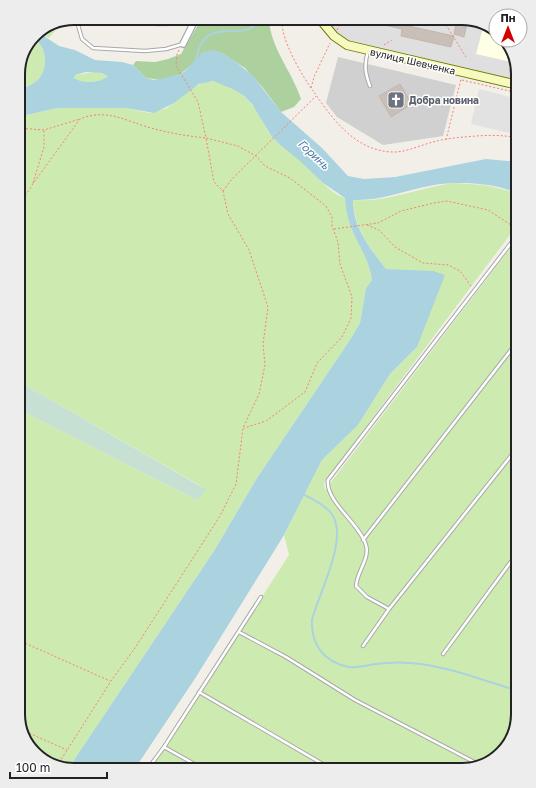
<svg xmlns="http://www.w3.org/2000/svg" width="536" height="788" font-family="'Golos Text',sans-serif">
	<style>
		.residential { fill: #e0dfdf }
		.education { fill: #ffffe5 }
		.religious { fill: #d0d0d0 }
		.grass { fill: #cdebb0 }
		.forest { fill: #add19e }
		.wetland { fill: #c6e0d4 }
		.parking { fill: #e2e2e2 }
		.water { fill: #aad3df; fill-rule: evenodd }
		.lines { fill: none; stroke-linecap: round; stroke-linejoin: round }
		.stream { stroke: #aad3df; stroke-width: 2 }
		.building { fill: #c7bfb8; stroke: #c4b6ab }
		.lane-casing { stroke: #a9a9a9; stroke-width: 4.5 }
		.street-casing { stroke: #a9a9a9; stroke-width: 8 }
		.secondary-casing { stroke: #707d05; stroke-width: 10 }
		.path { stroke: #fa8072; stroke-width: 1; stroke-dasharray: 2 2; stroke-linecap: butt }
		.lane { stroke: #fff; stroke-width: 2.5 }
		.street { stroke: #fff; stroke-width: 5.5 }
		.secondary { stroke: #f7fabf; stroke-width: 8 }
		.labels { text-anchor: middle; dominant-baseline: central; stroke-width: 3; stroke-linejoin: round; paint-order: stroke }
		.street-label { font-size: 10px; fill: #222; stroke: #fff }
		.worship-label { font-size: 10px; font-weight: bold; fill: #5b616d; stroke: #fff; text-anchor: start }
		.water-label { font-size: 11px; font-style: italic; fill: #4a7aab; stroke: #fff }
		.rim { fill: none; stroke: #222; stroke-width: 2 }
	</style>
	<rect width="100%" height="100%" fill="#f2efe9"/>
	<path class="residential" d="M 114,18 L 192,18 L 189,25 L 158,27 Z
		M 324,18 L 466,18 L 490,26 L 496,31 L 496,40 L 505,40 L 511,46 L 518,74 L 518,81 L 348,40 L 339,36 Z"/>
	<path class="education" d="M 484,24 L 490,26 L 496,31 L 496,40 L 505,40 L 511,46 L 515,63 L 476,54 Z"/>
	<path class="religious" d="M 338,57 L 456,85 L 443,136 L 383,145 L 337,117 L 326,103 Z"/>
	<path class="grass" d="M 63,22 L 49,38 L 38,32 Z
		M 34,38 C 48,48 49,72 35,82 C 30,86 23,88 18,91 L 18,70 Z
		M 95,72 L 106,74 L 108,76 C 100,83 83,84 74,78 L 75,75 Z
		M 206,81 C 227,81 247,95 258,113 C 263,121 267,130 272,137 C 280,147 291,153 301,161 C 315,173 327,192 345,198 C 346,231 368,250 372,280 L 366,288 L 360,323 L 350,340 L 257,478 L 214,551 L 68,769 L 46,762 L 25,742 L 18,714 L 18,411 L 26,413 L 197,500 L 201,486 L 18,381 L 18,117 L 57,108 L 126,108 L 149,113 L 167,108 L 193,88 Z
		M 454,183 L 484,185 L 518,193 L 518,224 L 324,483 L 325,490 L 518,238 L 518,715 L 510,742 L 490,763 L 463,770 L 150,770 L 289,555 L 284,535 L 322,460 L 358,425 L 390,374 L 417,347 L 408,271 L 386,269 C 368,245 355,230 353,200 C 387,203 421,187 454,183 Z"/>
	<path class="forest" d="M 215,18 L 241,21 L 244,18 L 269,18 C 270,48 292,71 301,99 L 294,107 L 281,112 L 263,88 L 245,68 L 220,52 L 190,66 L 179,75 L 161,80 L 146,78 L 133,65 L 136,61 L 155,62 L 168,59 L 181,54 L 198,25 Z"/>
	<path class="wetland" d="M 18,381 L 207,490 L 197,500 L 26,413 L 18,411 Z"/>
	<path class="parking" d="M 479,89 L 518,99 L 518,135 L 471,124 Z"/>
	<path class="water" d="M 38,32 L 59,46 L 75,50 L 95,60 L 122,62 L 133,65 L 146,78 L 154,80 L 179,75 L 185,71 L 203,52 L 212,50 L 220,52 L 236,62 L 252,75 L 281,112 L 322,148 L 348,176 L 364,179 L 395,177 L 486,159 L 518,162 L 518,193 C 493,183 461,181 434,185 C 406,190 382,201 353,200 C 353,228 370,248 386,269 L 433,271 L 445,275 L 417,347 L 390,374 L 358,425 L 322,460 L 284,535 L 196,677 L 134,770 L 68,769 L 214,551 L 257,478 L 350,340 L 360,323 L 366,288 L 372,280 C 368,250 346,233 345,198 L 323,183 L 300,161 L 280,145 L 272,137 L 252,104 L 244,96 L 233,89 L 213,81 L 199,84 L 174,103 L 154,113 L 126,108 L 57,108 L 18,117 L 18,91 C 23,88 30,86 35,82 C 49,72 48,48 34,38 ZM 86,72 L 102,73 L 108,76 C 100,83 83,84 74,78 L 75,75 Z"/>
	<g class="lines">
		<path class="stream" d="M 196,60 C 205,9 247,48 260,18
			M 303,494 C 313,500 324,504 331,513 C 350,537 319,592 312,620 C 311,644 323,662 349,667 C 358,668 367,665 376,664 C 391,662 407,662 421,664 C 455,669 486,681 518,691"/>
	</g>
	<path class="building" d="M 363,18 L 405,18 L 404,25 L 454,36 L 451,47 L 401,36 L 402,29 L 363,20 Z
		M 457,18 L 468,19 L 464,37 L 454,34 Z
		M 400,84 L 412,104 L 391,117 L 379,96 Z"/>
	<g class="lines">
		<g class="lane-casing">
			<path id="lane" d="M 76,18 L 82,39 L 93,48 L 145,51 L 166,49 L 183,44
				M 150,18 L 185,18
				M 432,18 L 443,21 L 444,18
				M 368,51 C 364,65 365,73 370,86
				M 517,120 L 518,115
				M 363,540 L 518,341
				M 389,609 L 367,597 L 356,586 C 357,571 370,559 366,545 C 360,524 325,501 328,480 L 518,234
				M 239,632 L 286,657 L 355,700 L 480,765
				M 363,646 L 389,609 L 518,447
				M 443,654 L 518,552
				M 515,665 L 518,661
				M 199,692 L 333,770
				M 164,747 L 205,770
				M 147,770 L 164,747 L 261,597"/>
		</g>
		<g class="street-casing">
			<path id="street" d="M 183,44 L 196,18"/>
		</g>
		<g class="secondary-casing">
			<path id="secondary" d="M 319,18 L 334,36 L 347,45 L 518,85"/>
		</g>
		<path class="path" d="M 274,18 L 273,21 L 282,21 C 281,40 302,76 314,92 C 333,120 357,153 396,152 C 410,151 423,144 437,141 C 449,138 463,137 476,136 C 490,135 504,135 518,138
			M 446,25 L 466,57
			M 337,30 L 341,22
			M 384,45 L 392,40
			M 179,50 L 177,54 L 176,66 L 198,102 L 206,138 L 238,146 L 256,156 L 265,166 L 290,178 L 326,206 L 332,217 L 332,226 L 338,242 L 340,264 L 352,297 L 351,318 L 342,337 L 317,363 L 305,392 L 266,421 L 244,428
			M 462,80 L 518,93
			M 311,88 L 314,77 L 330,43
			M 18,128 L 44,130 L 80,119
			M 446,140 L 461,79
			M 33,183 L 44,147 L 44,130
			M 32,185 L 80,119 C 107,108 125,121 151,128 C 169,133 187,136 206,138 L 214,182 L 223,191 L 228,214 L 249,250 L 268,307 L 263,344 L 265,365 L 259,394 L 243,428 L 236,484 L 220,516 L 135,648 L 111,681 L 57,766
			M 223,191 L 232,179 L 316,96
			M 18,205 L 32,186
			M 367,225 L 379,230 L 395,247 L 423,263 L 448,265 L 460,271 L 471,286
			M 334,229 L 378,223 L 401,211 L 434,203 L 447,201 L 488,210 L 511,225 L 518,224
			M 18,640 L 110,681
			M 22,730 L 67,750"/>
		<use href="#lane" class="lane"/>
		<use href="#street" class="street"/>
		<use href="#secondary" class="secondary"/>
	</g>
	<defs>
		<g id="church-square" transform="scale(0.9)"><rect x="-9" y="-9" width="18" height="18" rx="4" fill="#6b7280" stroke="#fff"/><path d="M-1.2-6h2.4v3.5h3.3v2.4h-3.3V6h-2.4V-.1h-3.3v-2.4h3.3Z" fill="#fff"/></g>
	</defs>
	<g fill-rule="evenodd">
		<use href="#church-square" x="396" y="100"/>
	</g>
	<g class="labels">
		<g class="street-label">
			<text transform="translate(413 61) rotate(13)">вулиця Шевченка</text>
		</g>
		<g class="worship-label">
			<text x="409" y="100">Добра новина</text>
		</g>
		<g class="water-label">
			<text transform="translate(314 154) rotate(43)">Горинь</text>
		</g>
	</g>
	<path d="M0 0H536V788H0ZM74 25H462A49 49 0 0 1 511 74V714A49 49 0 0 1 462 763H74A49 49 0 0 1 25 714V74A49 49 0 0 1 74 25Z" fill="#ededed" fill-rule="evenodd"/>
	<path class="rim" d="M74 25H462A49 49 0 0 1 511 74V714A49 49 0 0 1 462 763H74A49 49 0 0 1 25 714V74A49 49 0 0 1 74 25Z"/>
	<g transform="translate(508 28)"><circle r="19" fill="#ffffff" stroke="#a7a7a7"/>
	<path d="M0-3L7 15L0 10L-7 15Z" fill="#d40000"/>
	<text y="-6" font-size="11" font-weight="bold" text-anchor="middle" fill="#222222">Пн</text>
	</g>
	<path d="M10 772v6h97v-6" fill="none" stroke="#222222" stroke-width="2"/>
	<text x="16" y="772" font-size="12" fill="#222222" stroke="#ffffff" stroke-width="3" paint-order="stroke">100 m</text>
</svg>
